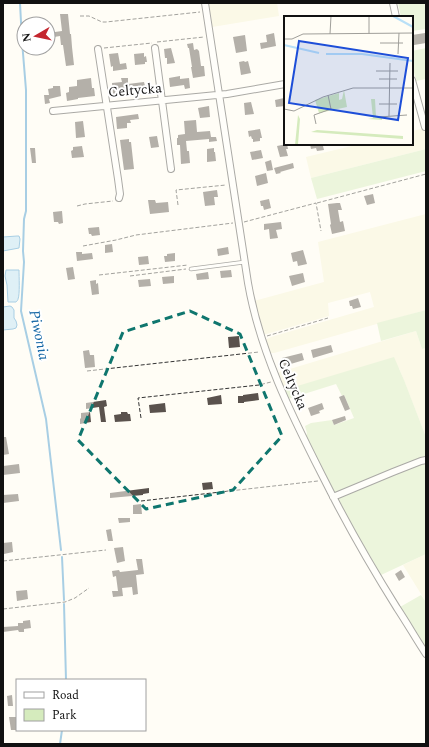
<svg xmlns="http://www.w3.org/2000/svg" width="429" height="747" font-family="Spectral,serif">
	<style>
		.farmland { fill: #f6f3d4 }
		.green { fill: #d5ebbd }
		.water { fill: #b9e0f7; stroke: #3f96cf }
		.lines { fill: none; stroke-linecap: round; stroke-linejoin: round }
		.stream { stroke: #3f96cf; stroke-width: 2 }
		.building { fill: #5a524d }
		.lane-casing { stroke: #444; stroke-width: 4.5 }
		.street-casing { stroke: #444; stroke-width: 8 }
		.path { stroke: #333; stroke-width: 1; stroke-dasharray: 4 2; stroke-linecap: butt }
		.lane { stroke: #fff; stroke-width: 3 }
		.street { stroke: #fff; stroke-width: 6 }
		.marked { fill: none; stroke: #0f766e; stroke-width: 3; stroke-dasharray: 8 5; stroke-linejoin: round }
		.labels { text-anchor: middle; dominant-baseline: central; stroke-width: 4; stroke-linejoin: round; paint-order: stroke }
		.street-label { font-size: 14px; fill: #111; stroke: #fff }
		.water-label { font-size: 15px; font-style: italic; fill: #1768a6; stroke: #fff }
		.inset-river { fill: none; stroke: #b9e0f7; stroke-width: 2 }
		.inset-road { fill: none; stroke: #a09f9a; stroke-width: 1 }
		.view { fill: #1d4ed8; fill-opacity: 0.15; stroke: #1d4ed8; stroke-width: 2 }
		.inset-edge { fill: none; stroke: #111; stroke-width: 2 }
	</style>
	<rect width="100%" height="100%" fill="#fffdf5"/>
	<path class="farmland" d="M 208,3 L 277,3 L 279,16 L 212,27 Z
		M 426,128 L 426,149 L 311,178 L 306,157 L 360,144 L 412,144 L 412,131 Z
		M 426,214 L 426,310 L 274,353 L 270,353 L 265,340 L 271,337 L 374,307 L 370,292 L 328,303 L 329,316 L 263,335 L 254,301 L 324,282 L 318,242 Z
		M 416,331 L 422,349 L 426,348 L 426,437 L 399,368 L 291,388 L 284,390 L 277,374 L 280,372 Z
		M 426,554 L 426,602 L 403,565 Z"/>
	<path class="green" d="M 398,3 L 426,3 L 426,29 L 412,31 L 412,17 L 401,17 Z
		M 426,48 L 426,79 L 416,81 L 412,64 L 412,51 Z
		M 426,149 L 426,171 L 317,199 L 311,178 Z
		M 426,310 L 426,348 L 422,349 L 416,331 L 381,341 L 377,323 Z
		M 394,357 L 404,380 L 426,437 L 426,458 L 337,493 L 334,492 L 306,436 L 307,433 L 305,426 L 311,423 L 332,420 L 334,425 L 354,418 L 344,395 L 342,396 L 336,384 L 288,399 L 284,390 Z
		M 426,462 L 426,554 L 381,575 L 338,501 L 340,498 L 345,495 L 411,467 Z
		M 421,595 L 426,602 L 426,650 L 400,607 Z"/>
	<path class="water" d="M 17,236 L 19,236 L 20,239 L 19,248 L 3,251 L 3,237 Z
		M 6,270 L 19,270 C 19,276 20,295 18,299 C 18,300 17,301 16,302 L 8,302 L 7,285 L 5,276 Z
		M 10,306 L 12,307 L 14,310 L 14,318 L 16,321 L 17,325 L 16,328 L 13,329 L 3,330 L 3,307 Z"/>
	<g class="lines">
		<path class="stream" d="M 20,3 L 22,41 L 26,90 L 26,211 L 24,219 L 23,251 L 24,262 L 21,311 L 46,419 L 61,550
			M 62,557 L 64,600
			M 64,604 L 66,680
			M 60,744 L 62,730"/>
	</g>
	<path class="building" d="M 60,14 L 68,14 L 70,34 L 71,34 L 72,47 L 74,65 L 66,66 L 63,45 L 61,45 L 60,36 L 48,38 L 48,33 L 62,31 Z
		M 274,33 L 276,46 L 261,49 L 260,43 L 267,42 L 266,35 Z
		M 425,33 L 426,43 L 414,45 L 412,35 Z
		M 245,35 L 247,51 L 236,53 L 233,37 Z
		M 193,43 L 194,50 L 197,49 L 199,51 L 201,66 L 204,66 L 205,76 L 193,78 L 191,67 L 192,67 L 189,48 L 188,48 L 187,44 Z
		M 171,48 L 175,63 L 167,64 L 167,58 L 165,58 L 164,49 Z
		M 118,53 L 120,64 L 126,63 L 127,69 L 113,71 L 113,66 L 111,67 L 109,54 Z
		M 144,53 L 144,57 L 146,56 L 147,62 L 145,62 L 145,64 L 135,65 L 134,54 Z
		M 244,61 L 245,62 L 248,61 L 251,73 L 241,75 L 239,62 Z
		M 180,76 L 180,79 L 189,78 L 190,88 L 185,89 L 184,85 L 170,87 L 169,78 Z
		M 91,78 L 92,88 L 94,88 L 95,96 L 78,98 L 78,99 L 67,101 L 66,93 L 69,92 L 69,87 L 77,86 L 77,80 Z
		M 121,78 L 128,78 L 128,84 L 144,82 L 145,86 L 147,85 L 148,91 L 137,92 L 137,88 L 124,89 L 124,91 L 122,91 L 122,93 L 113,94 L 112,83 L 122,82 Z
		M 53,86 L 60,86 L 61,96 L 49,99 L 50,103 L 45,104 L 44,95 L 49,95 L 48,89 L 53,88 Z
		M 284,98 L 285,99 L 285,106 L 276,107 L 275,100 Z
		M 251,102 L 254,114 L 245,115 L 244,103 Z
		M 209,106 L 210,117 L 200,118 L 198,108 Z
		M 138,114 L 139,119 L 130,120 L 131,123 L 127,123 L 127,128 L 117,129 L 116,117 Z
		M 196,120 L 197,132 L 210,131 L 211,137 L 216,137 L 217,141 L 209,142 L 209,139 L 186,141 L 187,151 L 189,151 L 190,163 L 181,164 L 180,145 L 177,145 L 177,138 L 178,138 L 178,135 L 185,134 L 184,121 Z
		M 83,121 L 85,137 L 76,138 L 75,122 Z
		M 260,129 L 262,138 L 260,138 L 260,141 L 253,142 L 253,139 L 252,139 L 251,136 L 249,137 L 248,131 Z
		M 157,136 L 159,147 L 151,148 L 149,137 Z
		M 129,139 L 129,142 L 131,142 L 134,169 L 124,170 L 120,140 Z
		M 287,144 L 288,149 L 286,149 L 288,156 L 280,157 L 277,146 Z
		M 310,144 L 324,144 L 324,145 L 323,146 L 324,150 L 317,151 L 316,148 L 311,149 Z
		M 82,146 L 84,157 L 72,158 L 71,151 L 73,150 L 73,147 Z
		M 30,148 L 35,148 L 36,163 L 32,163 Z
		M 214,148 L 214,152 L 215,152 L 216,161 L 207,162 L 207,149 Z
		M 261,150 L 263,158 L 252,160 L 250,152 Z
		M 271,160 L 273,170 L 267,171 L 265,162 Z
		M 293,163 L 294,168 L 280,172 L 281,173 L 276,174 L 274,168 Z
		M 266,173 L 268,183 L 257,186 L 255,176 Z
		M 217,190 L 218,197 L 214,197 L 215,205 L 205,206 L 203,192 Z
		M 373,194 L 375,203 L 367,205 L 364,196 Z
		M 269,199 L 271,208 L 264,210 L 263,206 L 261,206 L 260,201 Z
		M 148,200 L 155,200 L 156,203 L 168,202 L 169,212 L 150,214 Z
		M 337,203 L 340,203 L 342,210 L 338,210 L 340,222 L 343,221 L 345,231 L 332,234 L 330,225 L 331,224 L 328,204 Z
		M 62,211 L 63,223 L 59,224 L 58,222 L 54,222 L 53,212 Z
		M 281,222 L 282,229 L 276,230 L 278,238 L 270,239 L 269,229 L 264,230 L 264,224 Z
		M 99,227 L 100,235 L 92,236 L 91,234 L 89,234 L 88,228 Z
		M 112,244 L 113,252 L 105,253 L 105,245 Z
		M 228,247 L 229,254 L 218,256 L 217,249 Z
		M 303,250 L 307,264 L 298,266 L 297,261 L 293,262 L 291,253 Z
		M 76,252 L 82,252 L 82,254 L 92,253 L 93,259 L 77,261 Z
		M 175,253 L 175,261 L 165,262 L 164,256 L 167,256 L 167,254 Z
		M 148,256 L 149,264 L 139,265 L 138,257 Z
		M 73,267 L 75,279 L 68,280 L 66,268 Z
		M 231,270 L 232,277 L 221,278 L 220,271 Z
		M 208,272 L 209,279 L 197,280 L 196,274 Z
		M 303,273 L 305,282 L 292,286 L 289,276 Z
		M 174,276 L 174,283 L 163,284 L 162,277 Z
		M 150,279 L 151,286 L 139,287 L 138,280 Z
		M 96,280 L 96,284 L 98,283 L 99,294 L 92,295 L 90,281 Z
		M 358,298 L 361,307 L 353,309 L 352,306 L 350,306 L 349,301 Z
		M 239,336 L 240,347 L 229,348 L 228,337 Z
		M 331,345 L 333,352 L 313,358 L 311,350 Z
		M 89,350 L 90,355 L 94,355 L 95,367 L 85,368 L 83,351 Z
		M 302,353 L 304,360 L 284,366 L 282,358 Z
		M 258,393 L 259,400 L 244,402 L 244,403 L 238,403 L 238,396 L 243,396 L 243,395 Z
		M 221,395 L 222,404 L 208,405 L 207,398 Z
		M 344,395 L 350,409 L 345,411 L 339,397 Z
		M 106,400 L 107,406 L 104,407 L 106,422 L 101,422 L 99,407 L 86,409 L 86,403 Z
		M 165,403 L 166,412 L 150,413 L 149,405 Z
		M 322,403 L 324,409 L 319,411 L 320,413 L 311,416 L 308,408 Z
		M 90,412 L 91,422 L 80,424 L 80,419 L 81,418 L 81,413 Z
		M 121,412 L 127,412 L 128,414 L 130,414 L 131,421 L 115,422 L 114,415 L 121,414 Z
		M 345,416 L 346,420 L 334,425 L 332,420 Z
		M 3,437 L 6,437 L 9,454 L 3,455 Z
		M 19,464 L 20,473 L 3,475 L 3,466 Z
		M 212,482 L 213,489 L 203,490 L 202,483 Z
		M 149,488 L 149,493 L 143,494 L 143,495 L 110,498 L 110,493 Z
		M 18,494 L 19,501 L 3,503 L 3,495 Z
		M 141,504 L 142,514 L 133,514 L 133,505 Z
		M 118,518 L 130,518 L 130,522 L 119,523 Z
		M 111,529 L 113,541 L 108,541 L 106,530 Z
		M 12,542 L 13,552 L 4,554 L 3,543 Z
		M 123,547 L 125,561 L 117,563 L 114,548 Z
		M 136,559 L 142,559 L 144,574 L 136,575 L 138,594 L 133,595 L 132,587 L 122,588 L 123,596 L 113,597 L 112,591 L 118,591 L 116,576 L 113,577 L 112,571 L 119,570 L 120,572 L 138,570 Z
		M 401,570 L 405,577 L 399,581 L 395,574 Z
		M 27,590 L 28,599 L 17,601 L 16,591 Z
		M 30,620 L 31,628 L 24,629 L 24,632 L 19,632 L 18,630 L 3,632 L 3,627 L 18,626 L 18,623 L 23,623 L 23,621 Z
		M 12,695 L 13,706 L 8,706 L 7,696 Z
		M 9,717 L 17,717 L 17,730 L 11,730 Z"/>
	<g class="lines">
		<g class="lane-casing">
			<path id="lane" d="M 191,269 L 245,262"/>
		</g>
		<g class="street-casing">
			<path id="street" d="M 205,3 L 248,283 C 260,352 291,414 322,475 C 345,521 370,565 397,608 C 407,623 416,639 426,654
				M 393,3 L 396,17
				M 155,48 L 171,169
				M 98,49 L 118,179 L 120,194 L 119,198
				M 412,80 L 425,127
				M 53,111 L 227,94 L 285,84
				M 333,497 L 393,472 L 421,461 L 426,460"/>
		</g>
		<path class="path" d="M 80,16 L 89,16 L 102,22 L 106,22 L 200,12
			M 157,42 L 204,37
			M 104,48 L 152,43
			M 317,203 L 426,174
			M 178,205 L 176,190 L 226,185
			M 77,206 L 85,204 L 113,201
			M 244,222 L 316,203 L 321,231
			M 83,246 L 116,240 L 136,235 L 233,223
			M 99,275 L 188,265
			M 130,276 L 186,269
			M 267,336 L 328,318
			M 87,371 L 259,352
			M 141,418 L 138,398 L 259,385 L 271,382
			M 141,501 L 318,481
			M 3,561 L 106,550
			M 3,609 L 65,602 L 75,598 L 89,588"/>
		<use href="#lane" class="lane"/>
		<use href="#street" class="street"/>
	</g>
	<path d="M0 0H429V747H0ZM 190,311 L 240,334 L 282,436 L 233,490 L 146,509 L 78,440 L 123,332 Z" fill="#fffdf5" fill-opacity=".55" fill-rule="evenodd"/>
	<path class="marked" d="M 190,311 L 240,334 L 282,436 L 233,490 L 146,509 L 78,440 L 123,332 Z"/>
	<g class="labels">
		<g class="street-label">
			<text transform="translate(135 90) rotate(-5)">Celtycka</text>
			<text transform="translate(293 384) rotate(67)">Celtycka</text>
		</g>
		<g class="water-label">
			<text transform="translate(39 335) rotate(78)">Piwonia</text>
		</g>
	</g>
	<g transform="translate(284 16)">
		<rect width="129" height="129" fill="#fffdf5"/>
		<path d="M 60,74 L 63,91 L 35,97 L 31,84 L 55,77 L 55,84 L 58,83 ZM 87,83 L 91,83 L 92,101 L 98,101 L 98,104 L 84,103 L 89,102 ZM 14,99 L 16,103 L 14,128 L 18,129 L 11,129 ZM 33,114 L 119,120 L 119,123 L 27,116 Z" fill="#d5ebbd"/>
		<path class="inset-river" d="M 109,0 L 129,11M 0,29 L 35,37M 42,38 L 78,38 L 129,45"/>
		<path class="inset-road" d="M 46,18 L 47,0M 85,18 L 85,0M 0,23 L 8,23 L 19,18 L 129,17M 96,27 L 119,27M 114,38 L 115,17M 92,55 L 114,55M 95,63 L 113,63M 95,88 L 113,88M 0,93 L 10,95 L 39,81 L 69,72 L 129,72M 105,100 L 106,47M 95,101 L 123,99M 32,108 L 30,99 L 47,93 L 44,79"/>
		<path class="view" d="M 15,25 L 124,42 L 114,104 L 5,87 Z"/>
		<rect width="129" height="129" class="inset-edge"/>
	</g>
	<rect width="429" height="747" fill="none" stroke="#111111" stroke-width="8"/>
	<rect x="16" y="679" width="130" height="52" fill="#ffffff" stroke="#a0a0a0"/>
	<rect x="24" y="692" width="20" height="6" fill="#ffffff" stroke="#a0a0a0"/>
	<text x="52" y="699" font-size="12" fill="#111111">Road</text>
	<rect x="24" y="709" width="20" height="12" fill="#d5ebbd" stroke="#a0a0a0"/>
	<text x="52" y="719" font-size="12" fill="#111111">Park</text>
	<g transform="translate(36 36) rotate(261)"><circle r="19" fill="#ffffff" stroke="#a0a0a0"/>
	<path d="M0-3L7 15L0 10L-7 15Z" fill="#c4262e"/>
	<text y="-6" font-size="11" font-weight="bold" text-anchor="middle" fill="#111111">N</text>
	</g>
</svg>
